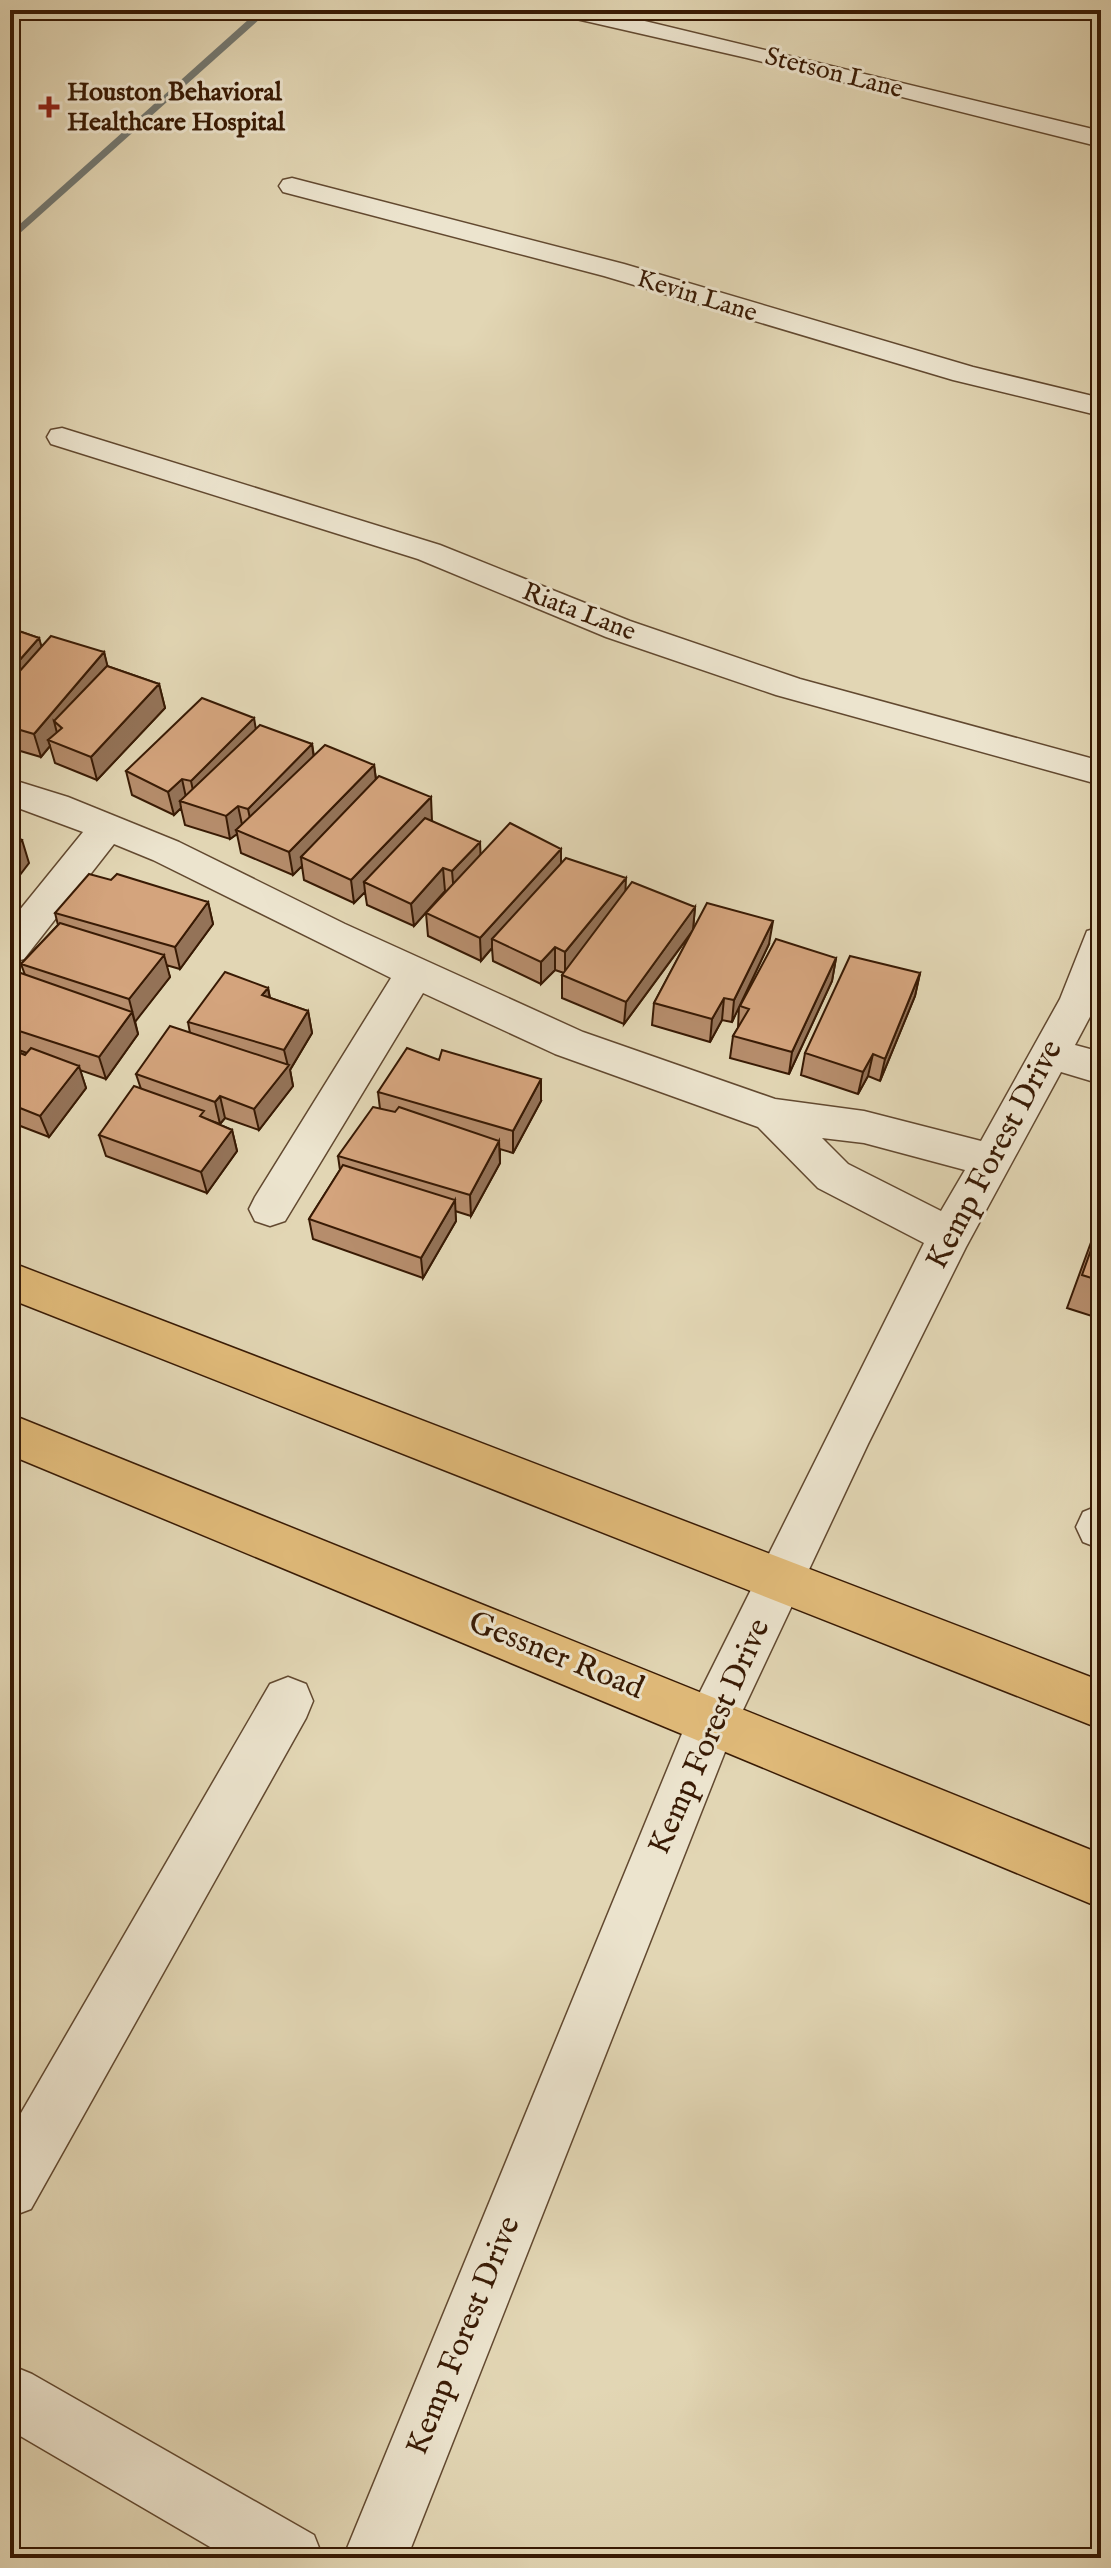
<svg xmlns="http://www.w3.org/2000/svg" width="1111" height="2568" font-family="'IM FELL English',serif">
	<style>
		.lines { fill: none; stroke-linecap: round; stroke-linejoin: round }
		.stream { fill: #737871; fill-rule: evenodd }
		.minor-casing { stroke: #624930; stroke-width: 3 }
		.major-casing { stroke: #381a04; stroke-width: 3 }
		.minor { fill: #ece4ce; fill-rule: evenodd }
		.major { fill: #e1bb7a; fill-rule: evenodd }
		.wall { fill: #b68d6c; stroke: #381a04; stroke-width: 2 }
		.shaded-wall { fill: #947358; stroke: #381a04; stroke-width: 2 }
		.building { fill: #d4a47d; stroke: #381a04; stroke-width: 2 }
		.poi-dot { fill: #8f2418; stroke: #ece4ce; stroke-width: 3 }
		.labels { text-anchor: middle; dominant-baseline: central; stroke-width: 6; stroke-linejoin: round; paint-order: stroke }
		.far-street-label { font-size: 26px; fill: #381a04; stroke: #ece4ce }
		.far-poi-label { font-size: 26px; font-weight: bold; fill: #381a04; stroke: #ece4ce; text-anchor: start }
		.street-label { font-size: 32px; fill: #381a04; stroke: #ece4ce }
	</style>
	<rect width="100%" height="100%" fill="#e2d6b4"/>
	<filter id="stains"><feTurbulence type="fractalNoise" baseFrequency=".0025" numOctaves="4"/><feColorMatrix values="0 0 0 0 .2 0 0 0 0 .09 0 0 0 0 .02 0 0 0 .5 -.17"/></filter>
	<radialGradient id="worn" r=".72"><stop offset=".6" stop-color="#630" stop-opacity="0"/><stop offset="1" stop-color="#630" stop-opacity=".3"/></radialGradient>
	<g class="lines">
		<path class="stream" d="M 259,10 L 270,10 L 10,242 L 10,233 Z"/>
		<g class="minor-casing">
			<path id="minor" d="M 555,10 L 599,10 L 1101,131 L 1101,147 L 747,58 L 559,15 Z
				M 292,178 L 624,264 L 973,367 L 1101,398 L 1101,416 L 953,380 L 604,276 L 283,192 L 279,186 L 283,180 Z
				M 62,428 L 440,545 L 630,621 L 800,679 L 1101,761 L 1101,785 L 776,695 L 606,637 L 418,559 L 51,444 L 47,437 L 51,430 Z
				M 10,779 L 68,797 L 179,842 L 345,924 L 583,1032 L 775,1099 L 864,1111 L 981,1141 L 1060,999 L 1087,931 L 1101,927 L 1101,996 L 1075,1045 L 1101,1052 L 1101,1084 L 1061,1072 L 966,1247 L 868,1444 L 734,1729 L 407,2558 L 343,2558 L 695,1702 L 924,1243 L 818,1188 L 758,1127 L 555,1054 L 423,993 L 285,1221 L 270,1226 L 255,1221 L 249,1209 L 255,1197 L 391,978 L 153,860 L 114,844 L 24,959 L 10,963 L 10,922 L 83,832 L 10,805 ZM 822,1138 L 864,1143 L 965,1170 L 941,1211 L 848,1164 Z
				M 1100,1505 L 1101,1505 L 1101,1549 L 1083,1542 L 1076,1527 L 1083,1512 Z
				M 288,1677 L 306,1684 L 313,1701 L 306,1718 L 31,2209 L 10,2217 L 10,2132 L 270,1684 Z
				M 10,2365 L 32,2374 L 314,2535 L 323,2558 L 229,2558 L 10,2430 Z"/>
		</g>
		<g class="major-casing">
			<path id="major" d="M 10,1262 L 1101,1681 L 1101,1729 L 10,1299 Z
				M 10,1414 L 1101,1854 L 1101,1908 L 10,1455 Z"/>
		</g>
		<use href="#minor" class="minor"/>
		<use href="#major" class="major"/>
	</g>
	<path class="wall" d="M 10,628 L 39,638 L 41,647 L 104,652 L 107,666 L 159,684 L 165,708 L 97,780 L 55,763 L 50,746 L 41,757 L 10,748 Z
		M 256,729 L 312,744 L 314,756 L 374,765 L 376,779 L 432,821 L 481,854 L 561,849 L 561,863 L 625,891 L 695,907 L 693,929 L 769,944 L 741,1003 L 836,958 L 832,981 L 789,1074 L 730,1058 L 733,1036 L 738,1028 L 739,1006 L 732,1022 L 722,1020 L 710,1042 L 652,1025 L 654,1003 L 692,932 L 624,1024 L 562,998 L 562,975 L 564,973 L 555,970 L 541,984 L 493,961 L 492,948 L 481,961 L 428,936 L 426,913 L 446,892 L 445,891 L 414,926 L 367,905 L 365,892 L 354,903 L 304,880 L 302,866 L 293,875 L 241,853 L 237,834 L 230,839 L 185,825 L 181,808 L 174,815 L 132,795 L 126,771 Z
		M 111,880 L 208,902 L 213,924 L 180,969 L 166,965 L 170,977 L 135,1021 L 138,1034 L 106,1079 L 80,1070 L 86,1088 L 49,1137 L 10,1122 L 10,1049 L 25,1055 L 27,1053 L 10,1047 L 10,977 L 25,975 L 21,964 L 58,925 L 55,913 Z
		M 920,973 L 915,996 L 880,1081 L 868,1076 L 858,1094 L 801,1075 L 805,1053 Z
		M 268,988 L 270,998 L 308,1011 L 312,1033 L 290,1070 L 293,1086 L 259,1130 L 225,1118 L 220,1124 L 206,1119 L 232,1130 L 237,1151 L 207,1193 L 106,1156 L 99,1135 L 141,1089 L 136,1074 L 190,1033 L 188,1022 Z
		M 378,1092 L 541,1101 L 513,1153 L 500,1149 L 500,1163 L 471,1216 L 455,1211 L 456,1221 L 423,1278 L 313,1239 L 309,1219 L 340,1170 L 338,1156 L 380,1109 Z
		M 1101,1215 L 1101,1319 L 1067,1308 Z"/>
	<path class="shaded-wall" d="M 39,638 L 46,662 L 10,703 L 10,671 Z
		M 104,652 L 110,676 L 62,728 L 54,721 L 58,737 L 48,740 L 50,746 L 41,757 L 34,734 Z
		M 159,684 L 165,708 L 97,780 L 91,757 Z
		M 254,718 L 258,742 L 196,805 L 191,781 Z
		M 312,744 L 315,768 L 253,833 L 248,809 Z
		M 374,765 L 377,788 L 301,857 L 302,866 L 293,875 L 289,852 Z
		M 182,779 L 187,802 L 180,801 L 181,808 L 174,815 L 168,792 Z
		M 431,797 L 432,821 L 371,885 L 364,882 L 365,892 L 354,903 L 351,880 Z
		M 238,806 L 243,829 L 236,830 L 237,834 L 230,839 L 226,816 Z
		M 10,838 L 22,840 L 29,863 L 10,888 Z
		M 480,842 L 481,865 L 454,894 L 452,871 Z
		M 561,849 L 561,872 L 492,939 L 492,948 L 481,961 L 480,938 Z
		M 443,868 L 445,891 L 414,926 L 411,904 Z
		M 626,878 L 625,901 L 565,974 L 565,952 Z
		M 208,902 L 213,924 L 180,969 L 175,947 Z
		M 695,907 L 693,930 L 624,1024 L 626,1002 Z
		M 773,921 L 769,944 L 732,1022 L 734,1000 Z
		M 555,947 L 555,970 L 541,984 L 541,962 Z
		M 164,955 L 170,977 L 135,1022 L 129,999 Z
		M 836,958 L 832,981 L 789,1074 L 792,1052 Z
		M 920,973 L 915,996 L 880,1081 L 885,1059 Z
		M 268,988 L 272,1011 L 262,995 Z
		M 724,998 L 722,1020 L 710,1042 L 712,1019 Z
		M 308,1011 L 312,1033 L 290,1070 L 293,1086 L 259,1130 L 254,1109 L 288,1066 L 284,1050 Z
		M 132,1012 L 138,1034 L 106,1079 L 99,1057 Z
		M 873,1054 L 868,1076 L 858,1094 L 863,1072 Z
		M 79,1066 L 86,1088 L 49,1137 L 40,1116 Z
		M 541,1079 L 541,1101 L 513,1153 L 513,1131 Z
		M 220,1096 L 225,1118 L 220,1124 L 215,1102 Z
		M 232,1130 L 237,1151 L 207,1193 L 201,1172 Z
		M 499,1141 L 500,1163 L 471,1216 L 470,1195 Z
		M 455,1200 L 456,1221 L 423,1278 L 421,1258 Z"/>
	<path class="building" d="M 10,628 L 39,638 L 10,671 Z
		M 51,636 L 104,652 L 34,734 L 10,727 L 10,682 Z
		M 107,666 L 159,684 L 91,757 L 48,740 L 62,728 L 54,721 Z
		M 202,698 L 254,718 L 191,781 L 182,779 L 168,792 L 126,771 Z
		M 260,725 L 312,744 L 248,809 L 238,806 L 226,816 L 180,801 Z
		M 325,745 L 374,765 L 289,852 L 236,830 Z
		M 379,776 L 431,797 L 351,880 L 301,857 Z
		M 425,818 L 480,842 L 452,871 L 443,868 L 411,904 L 364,882 Z
		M 510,823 L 561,849 L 480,938 L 426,913 Z
		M 10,836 L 22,840 L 10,855 Z
		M 566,858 L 626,878 L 565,952 L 555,947 L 541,962 L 492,939 Z
		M 89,874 L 111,880 L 117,874 L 208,902 L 175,947 L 55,913 Z
		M 632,882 L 695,907 L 626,1002 L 562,975 Z
		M 707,903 L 773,921 L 734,1000 L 724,998 L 712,1019 L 654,1003 Z
		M 60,923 L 164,955 L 129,999 L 21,964 Z
		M 776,939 L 836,958 L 792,1052 L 733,1036 L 749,1009 L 740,1006 Z
		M 850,956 L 920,973 L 885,1059 L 873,1054 L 863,1072 L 805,1053 Z
		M 15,971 L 132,1012 L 99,1057 L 10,1028 L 10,977 Z
		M 225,972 L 268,988 L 262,995 L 308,1011 L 284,1050 L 188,1022 Z
		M 170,1026 L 289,1065 L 254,1109 L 220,1096 L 215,1102 L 136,1074 Z
		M 31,1048 L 79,1066 L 40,1116 L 10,1104 L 10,1049 L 25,1055 Z
		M 407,1048 L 439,1060 L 442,1050 L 541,1079 L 513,1131 L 378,1092 Z
		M 134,1086 L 204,1111 L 200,1116 L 232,1130 L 201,1172 L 99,1135 Z
		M 373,1107 L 395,1112 L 399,1107 L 499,1141 L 470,1195 L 338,1156 Z
		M 343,1165 L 455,1200 L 421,1258 L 309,1219 Z
		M 1101,1222 L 1101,1281 L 1082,1275 Z"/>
	<path class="poi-dot" d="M45 95h8v8h8v8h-8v8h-8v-8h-8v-8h8z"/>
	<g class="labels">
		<g class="far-street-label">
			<text transform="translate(834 73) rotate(14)">Stetson Lane</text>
			<text transform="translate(697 296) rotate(17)">Kevin Lane</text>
			<text transform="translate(579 612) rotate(21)">Riata Lane</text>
		</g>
		<g class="far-poi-label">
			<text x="67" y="92">Houston Behavioral<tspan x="67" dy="30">Healthcare Hospital</tspan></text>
		</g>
		<g class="street-label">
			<text transform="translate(995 1155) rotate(-62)">Kemp Forest Drive</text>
			<text transform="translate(556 1656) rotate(22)">Gessner Road</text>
			<text transform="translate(710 1737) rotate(-66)">Kemp Forest Drive</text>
			<text transform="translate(464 2336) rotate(-68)">Kemp Forest Drive</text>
		</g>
	</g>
	<rect width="1111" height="2568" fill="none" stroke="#e2d6b4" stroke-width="40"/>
	<rect x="12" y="12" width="1087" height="2544" fill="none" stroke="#381a04" stroke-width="4"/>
	<rect x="20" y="20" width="1071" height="2528" fill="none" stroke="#381a04" stroke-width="2"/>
	<rect width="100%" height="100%" filter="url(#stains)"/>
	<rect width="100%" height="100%" fill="url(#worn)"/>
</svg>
